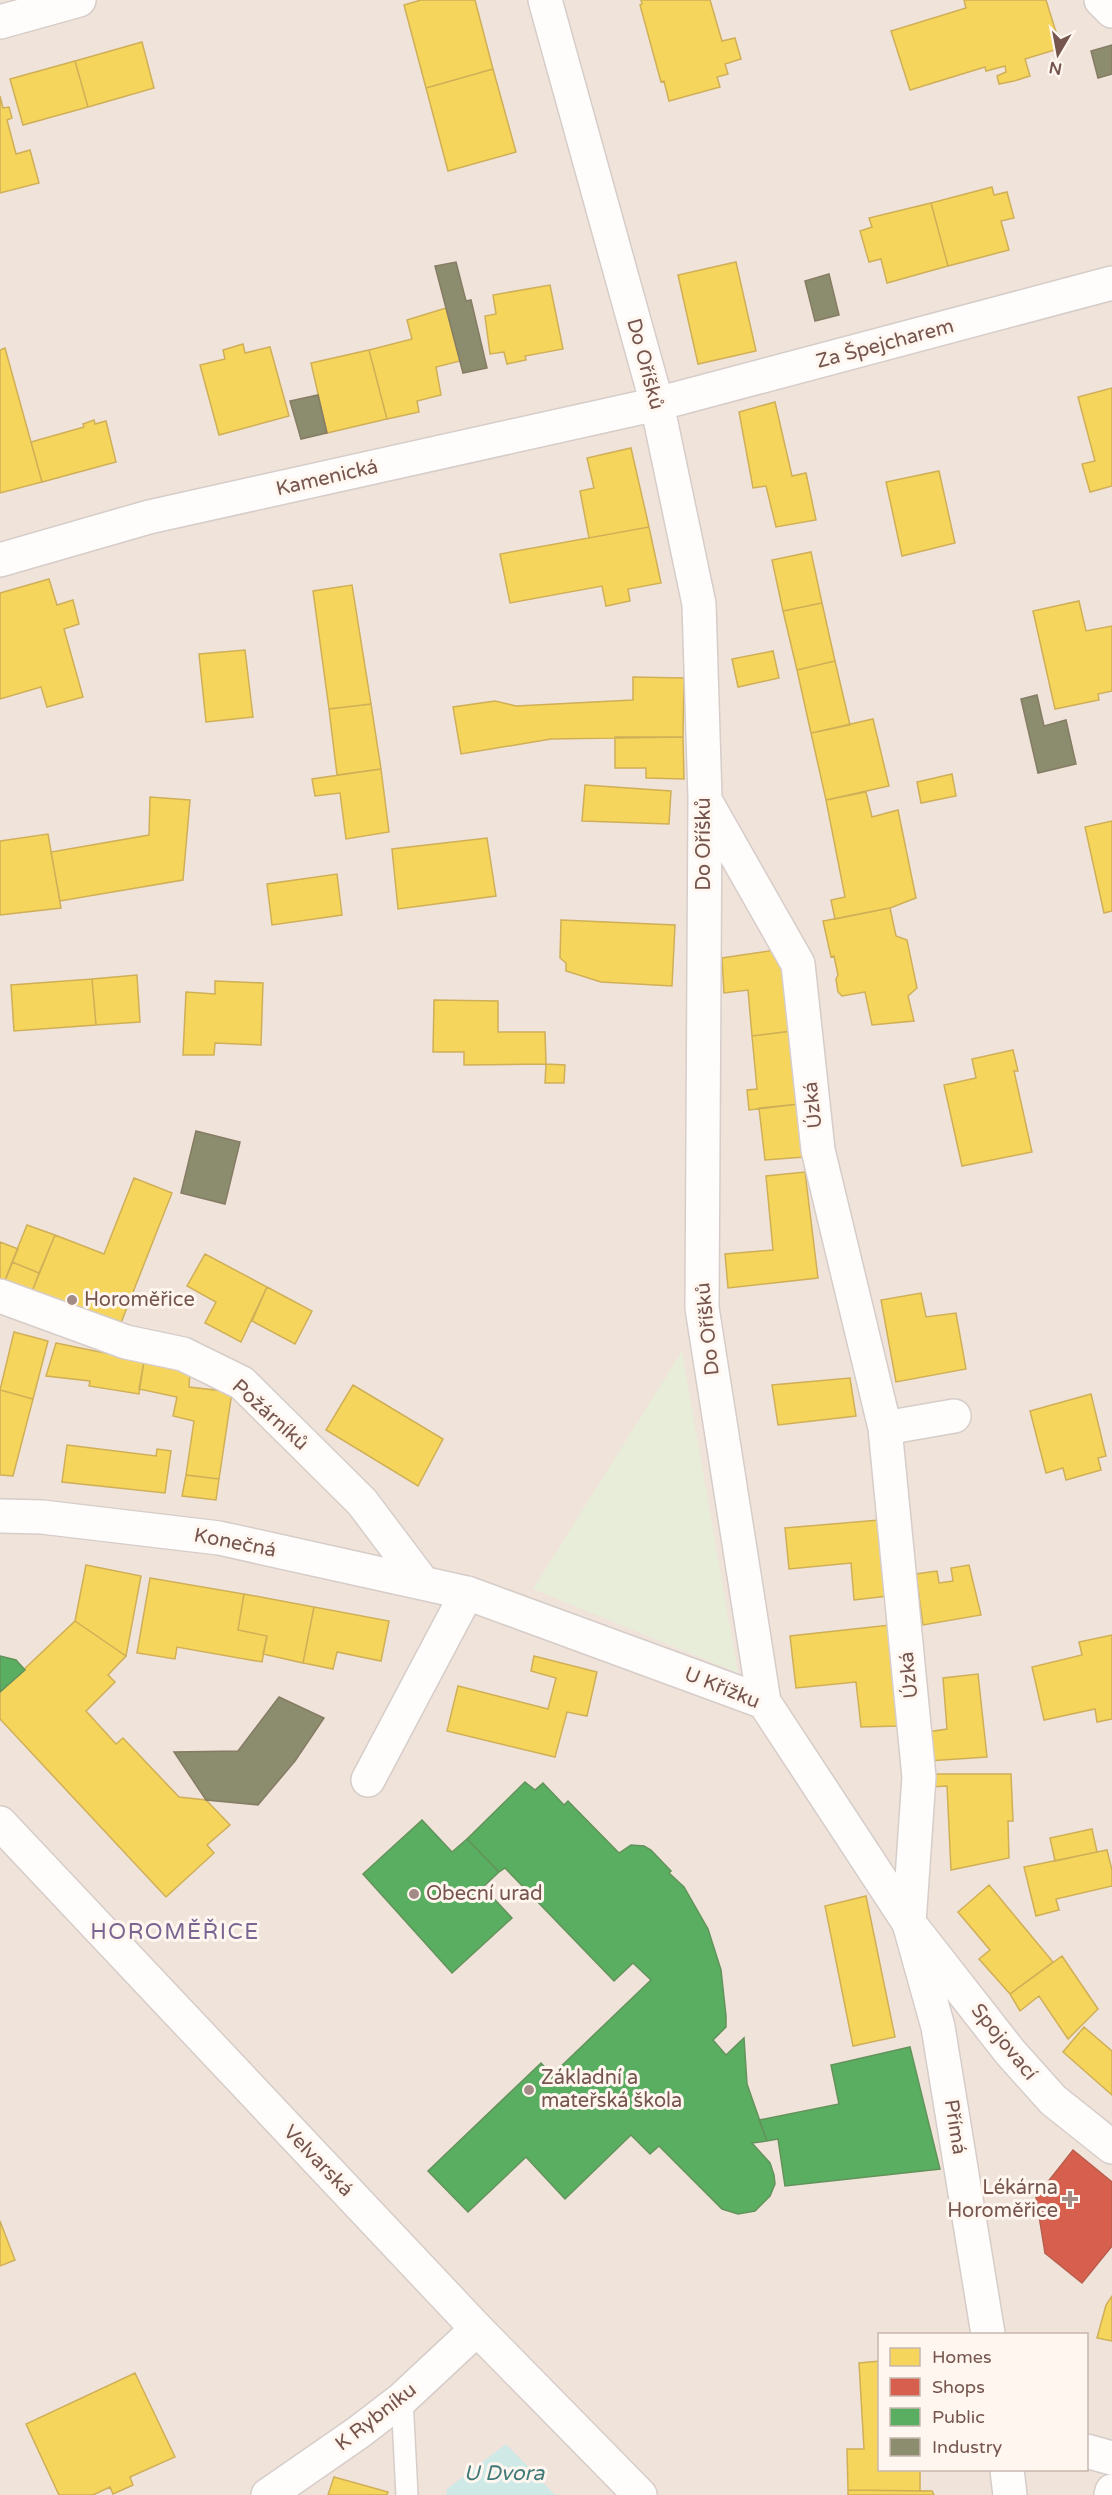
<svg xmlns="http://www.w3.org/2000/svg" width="1112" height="2495" font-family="'Varela Round',sans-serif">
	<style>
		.residential { fill: #f0e3da; fill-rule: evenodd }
		.green { fill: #e7edd8 }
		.water { fill: #cee9e6 }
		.homes { fill: #f6d55c; stroke: #cfaf58; stroke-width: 1.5 }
		.shops { fill: #d6604d; stroke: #b95d4d; stroke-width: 1.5 }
		.public { fill: #5aae61; stroke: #62935b; stroke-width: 1.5 }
		.industry { fill: #8c8c6e; stroke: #857c64; stroke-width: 1.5 }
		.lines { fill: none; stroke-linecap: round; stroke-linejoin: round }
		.lane-casing { stroke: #d6cdc9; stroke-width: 24 }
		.street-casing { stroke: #d6cdc9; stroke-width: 36 }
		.secondary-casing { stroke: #d7cdc8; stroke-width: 36 }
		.lane { stroke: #fefdfc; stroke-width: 21 }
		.street { stroke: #fefdfc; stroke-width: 33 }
		.secondary { stroke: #fefdfc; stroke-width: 33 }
		.poi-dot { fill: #a28c85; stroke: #fef6ef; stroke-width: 2 }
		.labels { text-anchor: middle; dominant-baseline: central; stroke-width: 6; stroke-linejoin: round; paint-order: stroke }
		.street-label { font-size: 20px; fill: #75554d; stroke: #fef6ef }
		.poi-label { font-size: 20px; fill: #75554d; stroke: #fef6ef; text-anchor: start }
		.water-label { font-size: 21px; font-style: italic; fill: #417979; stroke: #fef6ef }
		.quarter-label { font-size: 22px; letter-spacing: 1.5px; fill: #7a6591; stroke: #fef6ef }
	</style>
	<rect width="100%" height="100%" fill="#f7f2ec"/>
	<path class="residential" d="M 0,0 L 1112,0 L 1112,2495 L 0,2495 ZM 880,2334 L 1086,2334 L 1086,2470 L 880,2470 Z"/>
	<path class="green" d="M 682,1351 L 738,1673 L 533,1589 Z"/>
	<path class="water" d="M 506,2444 L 555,2495 L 446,2495 L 447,2489 Z"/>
	<path class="homes" d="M 421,0 L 475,0 L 493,69 L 426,88 L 404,5 Z
		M 641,0 L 710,0 L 722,41 L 735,38 L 741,59 L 725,64 L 728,74 L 717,77 L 720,87 L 669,101 L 664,81 L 661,82 L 640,5 L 642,4 Z
		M 964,0 L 1046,0 L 1061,48 L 1025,59 L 1030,76 L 1014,81 L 999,84 L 997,76 L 1006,72 L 1005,66 L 986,71 L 985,67 L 910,90 L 891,31 L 966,8 Z
		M 142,42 L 154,88 L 88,107 L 75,61 Z
		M 75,61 L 88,107 L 23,125 L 10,79 Z
		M 493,69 L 516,152 L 448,171 L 426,88 Z
		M 0,96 L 3,108 L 9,107 L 12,118 L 7,120 L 16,154 L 30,150 L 39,183 L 0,193 Z
		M 992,187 L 994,195 L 1007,192 L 1014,218 L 1001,221 L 1009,250 L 948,266 L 931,203 Z
		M 931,203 L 948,266 L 887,283 L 881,259 L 869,262 L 860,231 L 872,227 L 869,218 Z
		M 736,262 L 756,351 L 698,364 L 678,275 Z
		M 550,285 L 563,349 L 525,356 L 526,360 L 507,364 L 504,352 L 490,354 L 485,316 L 496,314 L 493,295 Z
		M 446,308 L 460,361 L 436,367 L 441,395 L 417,401 L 419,412 L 387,419 L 369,350 L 412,339 L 407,320 Z
		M 243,344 L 245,353 L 270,347 L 289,416 L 219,435 L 200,365 L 225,359 L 223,350 Z
		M 5,348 L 42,482 L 0,493 L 0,350 Z
		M 369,350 L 387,419 L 327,433 L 311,363 Z
		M 1112,388 L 1112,486 L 1090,492 L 1082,464 L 1095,461 L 1078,397 Z
		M 775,402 L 792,476 L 806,473 L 816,520 L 776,527 L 766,486 L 753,488 L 739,412 Z
		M 94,420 L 95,424 L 106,421 L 116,462 L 42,482 L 31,442 L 84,427 L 83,424 Z
		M 631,448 L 649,527 L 589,538 L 580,491 L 594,488 L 587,458 Z
		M 939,471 L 955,543 L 902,556 L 886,482 Z
		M 649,527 L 661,583 L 628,589 L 630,601 L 606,606 L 602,586 L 510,603 L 500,554 Z
		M 811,552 L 822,603 L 783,611 L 772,560 Z
		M 49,579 L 57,605 L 73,600 L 79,624 L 64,629 L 83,697 L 47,707 L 41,687 L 0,699 L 0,593 Z
		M 352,585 L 371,704 L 329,709 L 313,591 Z
		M 1079,601 L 1086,631 L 1112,626 L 1112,691 L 1098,694 L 1099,700 L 1055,709 L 1033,611 Z
		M 822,603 L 835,661 L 797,670 L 783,611 Z
		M 245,650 L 253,717 L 206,722 L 199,654 Z
		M 773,651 L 779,678 L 738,687 L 732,659 Z
		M 835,661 L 850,725 L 811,733 L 797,670 Z
		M 633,677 L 684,678 L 683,737 L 551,739 L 461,754 L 453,707 L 495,701 L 516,706 L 633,700 Z
		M 371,704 L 381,769 L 337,775 L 329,709 Z
		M 873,719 L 889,786 L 826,800 L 811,733 Z
		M 615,737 L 683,737 L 684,779 L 646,778 L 646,768 L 615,768 Z
		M 381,769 L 389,832 L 346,839 L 340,793 L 315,796 L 312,779 Z
		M 952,774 L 956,796 L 921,803 L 917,782 Z
		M 585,785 L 671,791 L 669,824 L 582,821 Z
		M 866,792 L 872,817 L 898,810 L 916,898 L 890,908 L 835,919 L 831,900 L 845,897 L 826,800 Z
		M 150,797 L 190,800 L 183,880 L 60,901 L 51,852 L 149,835 Z
		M 1112,821 L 1112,911 L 1104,913 L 1085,827 Z
		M 48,834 L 61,908 L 0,915 L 0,841 Z
		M 487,838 L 496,896 L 398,909 L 392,849 Z
		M 337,874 L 342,915 L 272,925 L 267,884 Z
		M 890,908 L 896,936 L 907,940 L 917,988 L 908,996 L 914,1021 L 872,1025 L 865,992 L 842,996 L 838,992 L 836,979 L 838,975 L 834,956 L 831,957 L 823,921 Z
		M 561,920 L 675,925 L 672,986 L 601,982 L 566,971 L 566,963 L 560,958 Z
		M 782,949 L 792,1031 L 752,1036 L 748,990 L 724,993 L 722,958 Z
		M 137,975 L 140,1022 L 96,1025 L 92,979 Z
		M 92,979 L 96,1025 L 14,1031 L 11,985 Z
		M 215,981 L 263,983 L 261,1045 L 215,1043 L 214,1055 L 183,1055 L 186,992 L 215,994 Z
		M 434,1000 L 498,1001 L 498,1032 L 545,1032 L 546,1064 L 464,1065 L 464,1052 L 433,1052 Z
		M 792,1031 L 799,1104 L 749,1110 L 747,1090 L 757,1089 L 752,1036 Z
		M 1013,1050 L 1018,1071 L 1014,1071 L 1032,1152 L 962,1166 L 944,1085 L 976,1078 L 972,1059 Z
		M 546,1064 L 565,1065 L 564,1083 L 545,1083 Z
		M 799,1104 L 804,1157 L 765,1160 L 759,1108 Z
		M 805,1172 L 818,1278 L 728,1288 L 725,1254 L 773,1250 L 766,1176 Z
		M 134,1178 L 172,1193 L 119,1328 L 31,1294 L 55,1235 L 104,1254 Z
		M 27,1225 L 55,1235 L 39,1273 L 12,1262 Z
		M 0,1242 L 18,1249 L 4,1283 L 0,1282 Z
		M 205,1254 L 267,1287 L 241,1342 L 205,1323 L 216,1302 L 187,1286 Z
		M 12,1262 L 39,1273 L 31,1294 L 4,1283 Z
		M 267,1287 L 312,1311 L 295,1344 L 252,1321 Z
		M 921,1293 L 926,1317 L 956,1313 L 966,1369 L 896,1382 L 881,1300 Z
		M 14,1332 L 48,1341 L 33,1399 L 0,1390 Z
		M 56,1343 L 144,1361 L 139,1394 L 89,1386 L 90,1381 L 46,1376 Z
		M 144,1361 L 190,1371 L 189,1387 L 232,1392 L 219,1479 L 186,1475 L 194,1421 L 173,1416 L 177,1397 L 139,1389 Z
		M 850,1378 L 856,1416 L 778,1425 L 772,1385 Z
		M 353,1385 L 443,1439 L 418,1486 L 326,1430 Z
		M 0,1390 L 33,1399 L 13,1476 L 0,1475 Z
		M 1091,1394 L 1106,1456 L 1098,1458 L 1101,1470 L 1066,1480 L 1063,1468 L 1046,1473 L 1030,1411 Z
		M 67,1445 L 156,1456 L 157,1449 L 171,1451 L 165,1493 L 62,1482 Z
		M 186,1475 L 219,1479 L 216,1500 L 182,1496 Z
		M 879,1520 L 888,1596 L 854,1600 L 851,1563 L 789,1569 L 785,1528 Z
		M 86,1565 L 141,1576 L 126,1656 L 75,1621 Z
		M 969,1565 L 981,1615 L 923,1625 L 916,1574 L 937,1571 L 939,1583 L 953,1581 L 951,1568 Z
		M 150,1578 L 244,1594 L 238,1630 L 267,1636 L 262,1662 L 177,1647 L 175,1659 L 137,1653 Z
		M 244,1594 L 314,1607 L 303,1663 L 263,1654 L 267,1636 L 238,1630 Z
		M 314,1607 L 389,1621 L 381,1661 L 337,1652 L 333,1669 L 303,1663 Z
		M 75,1621 L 126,1656 L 108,1675 L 115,1682 L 86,1711 L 116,1744 L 123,1738 L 179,1797 L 206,1800 L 230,1825 L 207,1845 L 214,1853 L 166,1897 L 0,1719 L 0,1692 Z
		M 890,1625 L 899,1726 L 861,1727 L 856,1682 L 796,1688 L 790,1636 Z
		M 1112,1635 L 1112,1719 L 1097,1722 L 1095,1709 L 1044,1720 L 1032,1667 L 1082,1655 L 1079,1642 Z
		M 534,1656 L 597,1672 L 587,1716 L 567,1712 L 555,1757 L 447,1731 L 458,1686 L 548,1709 L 556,1678 L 531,1671 Z
		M 978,1674 L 987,1757 L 928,1761 L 927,1732 L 947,1729 L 943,1678 Z
		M 930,1774 L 1011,1774 L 1013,1821 L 1008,1821 L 1009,1858 L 951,1870 L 947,1786 L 930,1787 Z
		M 1092,1829 L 1097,1852 L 1055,1861 L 1050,1838 Z
		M 1107,1850 L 1112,1870 L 1112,1886 L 1056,1899 L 1059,1910 L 1036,1916 L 1024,1867 Z
		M 989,1885 L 1053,1962 L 1010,1994 L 979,1959 L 990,1950 L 958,1912 Z
		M 866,1896 L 895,2037 L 853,2046 L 825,1906 Z
		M 1062,1956 L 1098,2009 L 1068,2039 L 1039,1996 L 1020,2011 L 1010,1994 Z
		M 1084,2027 L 1112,2051 L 1112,2095 L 1063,2052 Z
		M 0,2221 L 15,2260 L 0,2266 Z
		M 1112,2296 L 1112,2341 L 1097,2338 L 1106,2305 Z
		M 880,2361 L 880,2470 L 920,2470 L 920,2491 L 848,2490 L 847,2449 L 864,2449 L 859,2363 Z
		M 135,2373 L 175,2457 L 130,2477 L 133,2485 L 113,2494 L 110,2487 L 93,2495 L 59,2495 L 26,2424 Z
		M 334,2477 L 388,2492 L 387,2495 L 328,2495 Z
		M 848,2490 L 932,2491 L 934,2495 L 848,2495 Z"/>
	<path class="shops" d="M 1073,2150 L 1112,2182 L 1112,2246 L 1082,2283 L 1045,2253 L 1036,2197 Z"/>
	<path class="public" d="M 0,1656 L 16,1660 L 25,1670 L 0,1692 Z
		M 525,1782 L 535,1790 L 543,1783 L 564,1805 L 568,1801 L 619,1853 L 631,1845 L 644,1846 L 651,1850 L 671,1871 L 669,1873 L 684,1887 L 708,1929 L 721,1970 L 726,2016 L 726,2027 L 713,2040 L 726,2055 L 744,2038 L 747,2084 L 767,2141 L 752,2143 L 770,2163 L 774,2175 L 775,2184 L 770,2196 L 755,2211 L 738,2214 L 722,2209 L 659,2146 L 650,2154 L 631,2135 L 565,2199 L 526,2157 L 468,2212 L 428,2171 L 541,2063 L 552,2075 L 651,1980 L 633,1963 L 614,1981 L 505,1868 L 499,1872 L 467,1839 Z
		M 422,1820 L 452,1852 L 467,1839 L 499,1872 L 483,1887 L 512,1918 L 452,1973 L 363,1874 Z
		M 910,2047 L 940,2169 L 785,2186 L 778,2139 L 767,2141 L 759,2120 L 839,2104 L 831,2065 Z"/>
	<path class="industry" d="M 1112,45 L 1112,74 L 1098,78 L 1091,51 Z
		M 456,262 L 466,301 L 471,300 L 487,368 L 463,373 L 435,266 Z
		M 829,274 L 839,315 L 815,321 L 805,281 Z
		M 318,395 L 327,433 L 301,439 L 290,401 Z
		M 1037,695 L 1044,726 L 1066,720 L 1076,764 L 1038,773 L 1021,699 Z
		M 196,1131 L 240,1142 L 225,1204 L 181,1193 Z
		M 279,1697 L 324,1718 L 295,1761 L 258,1805 L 206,1800 L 174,1752 L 238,1751 Z"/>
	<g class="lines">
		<g class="lane-casing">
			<path id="lane" d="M 402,2399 L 407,2495"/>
		</g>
		<g class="street-casing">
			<path id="street" d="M 545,0 L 657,404 L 699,604 L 705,799 L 702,1308 L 764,1702
				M 1101,0 L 1112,11
				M 0,22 L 79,0
				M 0,560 L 149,517 L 657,404 L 1112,283
				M 706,802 L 798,964 L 818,1150 L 885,1428 L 919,1777 L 909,1923 L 938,2027 L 988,2334
				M 0,1296 L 126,1342 L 183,1354 L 242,1383 L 362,1502 L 423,1583
				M 885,1428 L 954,1416
				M 0,1516 L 42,1517 L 219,1538 L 467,1593 L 764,1702 L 909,1923 L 1010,2052 L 1053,2100 L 1112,2147
				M 368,1780 L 467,1593
				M 1086,2451 L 1112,2458
				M 1007,2470 L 1010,2495
				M 268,2495 L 359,2432 L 402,2399 L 477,2329"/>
		</g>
		<g class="secondary-casing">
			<path id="secondary" d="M 0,1823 L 477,2329 L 640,2495
				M 1111,2495 L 1112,2491"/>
		</g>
		<use href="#lane" class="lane"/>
		<use href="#street" class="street"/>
		<use href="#secondary" class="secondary"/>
	</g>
	<g class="poi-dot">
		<circle cx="72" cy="1300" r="6"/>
		<circle cx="414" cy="1894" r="6"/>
		<circle cx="529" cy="2090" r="6"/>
		<path d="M1067 2190h6v6h6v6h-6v6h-6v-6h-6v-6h6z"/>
	</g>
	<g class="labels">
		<g class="street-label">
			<text transform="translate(885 344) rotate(-15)">Za Špejcharem</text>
			<text transform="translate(645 364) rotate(75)">Do Oříšků</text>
			<text transform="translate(327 478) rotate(-13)">Kamenická</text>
			<text transform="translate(704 844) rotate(-90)">Do Oříšků</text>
			<text transform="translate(813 1105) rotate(-96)">Úzká</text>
			<text transform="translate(708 1329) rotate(-96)">Do Oříšků</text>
			<text transform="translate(270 1415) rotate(42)">Požárníků</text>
			<text transform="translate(235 1543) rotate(11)">Konečná</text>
			<text transform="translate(909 1675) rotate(-96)">Úzká</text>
			<text transform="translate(722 1688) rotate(22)">U Křížku</text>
			<text transform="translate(1004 2042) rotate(51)">Spojovací</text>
			<text transform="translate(955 2127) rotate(81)">Přímá</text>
			<text transform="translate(318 2161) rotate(46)">Velvarská</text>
			<text transform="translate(376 2417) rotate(-38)">K Rybníku</text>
		</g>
		<g class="poi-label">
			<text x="84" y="1300">Horoměřice</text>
			<text x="426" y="1894">Obecní urad</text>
			<text x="541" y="2078">Základní a<tspan x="541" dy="23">mateřská škola</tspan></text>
			<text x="1058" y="2188" text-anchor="end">Lékárna<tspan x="1058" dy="23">Horoměřice</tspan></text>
		</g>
		<g class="water-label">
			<text x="504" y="2473">U Dvora</text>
		</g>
		<g class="quarter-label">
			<text x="175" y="1932">HOROMĚŘICE</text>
		</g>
	</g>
	<rect x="878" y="2333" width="210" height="138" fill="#fef6ef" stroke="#c7b6ae" stroke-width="1.5"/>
	<rect x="890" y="2348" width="30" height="18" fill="#f6d55c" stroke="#c7b6ae" stroke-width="1.5"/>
	<text x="932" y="2363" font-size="18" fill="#75554d">Homes</text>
	<rect x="890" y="2378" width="30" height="18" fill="#d6604d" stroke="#c7b6ae" stroke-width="1.5"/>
	<text x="932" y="2393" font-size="18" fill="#75554d">Shops</text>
	<rect x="890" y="2408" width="30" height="18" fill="#5aae61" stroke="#c7b6ae" stroke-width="1.5"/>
	<text x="932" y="2423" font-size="18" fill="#75554d">Public</text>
	<rect x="890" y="2438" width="30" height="18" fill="#8c8c6e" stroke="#c7b6ae" stroke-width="1.5"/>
	<text x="932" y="2453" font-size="18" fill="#75554d">Industry</text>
	<g transform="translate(1058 54) rotate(190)" stroke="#fef6ef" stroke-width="4.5" paint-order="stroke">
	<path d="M0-4.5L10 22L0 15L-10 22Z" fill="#75554d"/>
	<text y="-9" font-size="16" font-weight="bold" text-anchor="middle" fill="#75554d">N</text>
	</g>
</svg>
